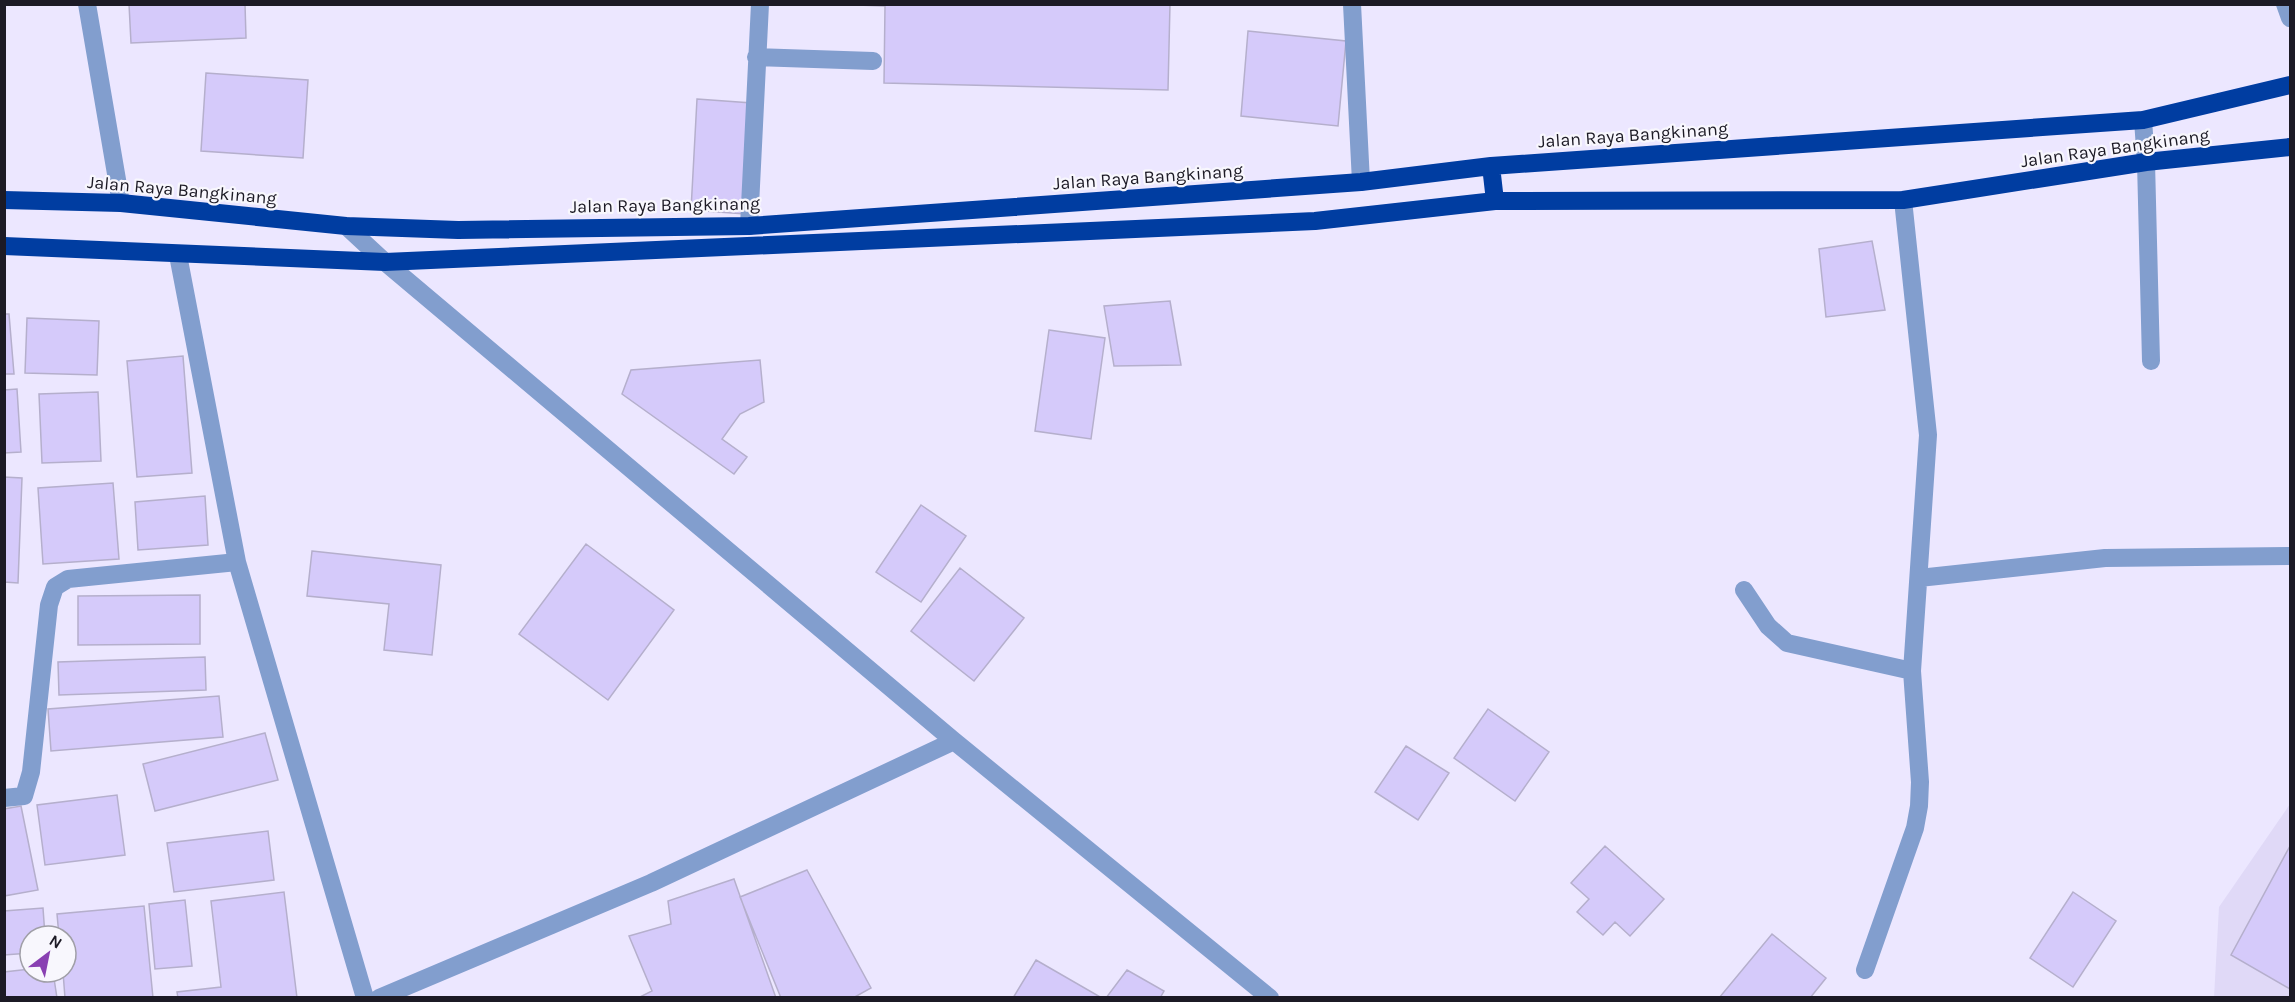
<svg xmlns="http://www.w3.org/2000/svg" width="2295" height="1002" font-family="Karla,sans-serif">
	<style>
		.built { fill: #e0d9f7 }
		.building { fill: #d5cafa; stroke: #b5afcc; stroke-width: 1.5 }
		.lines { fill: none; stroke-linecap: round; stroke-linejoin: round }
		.minor { stroke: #829ece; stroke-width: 18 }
		.highway { stroke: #003da1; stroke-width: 18 }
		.labels { text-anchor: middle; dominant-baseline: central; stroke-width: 4.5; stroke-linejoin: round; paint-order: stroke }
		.street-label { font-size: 18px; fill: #1c1a25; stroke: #f8f7fd }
	</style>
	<rect width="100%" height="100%" fill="#ece7ff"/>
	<path class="built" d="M 2290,804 L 2290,997 L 2214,998 L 2219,907 Z"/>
	<path class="building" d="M 129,4 L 245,4 L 246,38 L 131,43 Z
		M 828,4 L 1170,4 L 1168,90 L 884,83 L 885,6 Z
		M 1248,31 L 1346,41 L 1338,126 L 1241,116 Z
		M 206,73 L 308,80 L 303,158 L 201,151 Z
		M 697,99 L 752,103 L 745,214 L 691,210 Z
		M 1872,241 L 1885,310 L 1826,317 L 1819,249 Z
		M 1170,301 L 1181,365 L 1114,366 L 1104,306 Z
		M 4,314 L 9,314 L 14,374 L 4,374 Z
		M 27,318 L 99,321 L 97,375 L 25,373 Z
		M 1049,330 L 1105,338 L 1091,439 L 1035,431 Z
		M 183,356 L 192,473 L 137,477 L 127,361 Z
		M 760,360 L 764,402 L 740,414 L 722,439 L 747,457 L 734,474 L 622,394 L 631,370 Z
		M 17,389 L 21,452 L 4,453 L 4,390 Z
		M 98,392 L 101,461 L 42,463 L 39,394 Z
		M 4,477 L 22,478 L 18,583 L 4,582 Z
		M 113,483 L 119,559 L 43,564 L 38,488 Z
		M 205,496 L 208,545 L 138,550 L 135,502 Z
		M 921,505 L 966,536 L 921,602 L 876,572 Z
		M 586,544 L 674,610 L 608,700 L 519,634 Z
		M 312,551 L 441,565 L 432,655 L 384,650 L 389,604 L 307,596 Z
		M 960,568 L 1024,618 L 974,681 L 911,631 Z
		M 200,595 L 200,644 L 78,645 L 78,596 Z
		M 205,657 L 206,690 L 59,695 L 58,662 Z
		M 219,696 L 223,737 L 51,751 L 48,709 Z
		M 1488,709 L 1549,752 L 1515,801 L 1454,758 Z
		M 265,733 L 278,780 L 155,811 L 143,764 Z
		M 1406,746 L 1449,773 L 1418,820 L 1375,792 Z
		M 117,795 L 125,855 L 45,865 L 37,805 Z
		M 21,806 L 38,890 L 4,896 L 4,809 Z
		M 268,831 L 274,880 L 174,892 L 167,843 Z
		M 1605,846 L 1664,899 L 1630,936 L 1615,922 L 1603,935 L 1577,912 L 1589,899 L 1571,883 Z
		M 2290,846 L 2290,989 L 2231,955 Z
		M 807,870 L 871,988 L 853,998 L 781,998 L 740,897 Z
		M 734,879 L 776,998 L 638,998 L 652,991 L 629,936 L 671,924 L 668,901 Z
		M 284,892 L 297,998 L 178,998 L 177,992 L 221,987 L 211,901 Z
		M 2073,892 L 2116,921 L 2073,987 L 2030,958 Z
		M 185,900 L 192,966 L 155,969 L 149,904 Z
		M 144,906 L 153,998 L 65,998 L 63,972 L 66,972 L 66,936 L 59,936 L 57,914 Z
		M 43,908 L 45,936 L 30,936 L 30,953 L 4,955 L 4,911 Z
		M 1772,934 L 1826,978 L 1810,998 L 1719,998 Z
		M 1036,960 L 1102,998 L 1013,998 Z
		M 30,969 L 30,972 L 53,972 L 57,998 L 4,998 L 4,972 Z
		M 1127,970 L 1164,991 L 1160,998 L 1106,998 Z"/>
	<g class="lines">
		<path class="minor" d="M 87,4 L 121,203
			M 1352,4 L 1361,182
			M 2285,4 L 2290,18
			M 756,57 L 873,61
			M 2143,120 L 2146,162 L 2151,361
			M 346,226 L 385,262 L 954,741 L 1270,998
			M 749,226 L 760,4
			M 178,255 L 237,562 L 365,998
			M 1919,578 L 2105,558 L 2290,556
			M 1744,590 L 1768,626 L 1787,643 L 1912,671
			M 4,798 L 24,796 L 31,772 L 49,605 L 55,587 L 68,579 L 237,562
			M 1865,970 L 1915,828 L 1919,806 L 1920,782 L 1912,671 L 1928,435 L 1903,200
			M 379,998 L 651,883 L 954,741"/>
		<path class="highway" d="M 1491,166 L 1495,201
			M 4,200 L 121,203 L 346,226 L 458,230 L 749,226 L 1361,182 L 1491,166 L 2143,120 L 2290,85
			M 4,246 L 385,262 L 1315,221 L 1495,201 L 1903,200 L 2146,162 L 2290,147"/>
	</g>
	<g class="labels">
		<g class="street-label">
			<text transform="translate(1633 135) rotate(-4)">Jalan Raya Bangkinang</text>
			<text transform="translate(2115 148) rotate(-8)">Jalan Raya Bangkinang</text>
			<text transform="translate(1148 177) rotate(-4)">Jalan Raya Bangkinang</text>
			<text transform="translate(182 190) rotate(5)">Jalan Raya Bangkinang</text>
			<text transform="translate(665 205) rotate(-1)">Jalan Raya Bangkinang</text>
		</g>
	</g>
	<rect width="2295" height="1002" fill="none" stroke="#1c1a25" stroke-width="12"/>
	<g transform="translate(48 954) rotate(32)"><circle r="28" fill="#f8f7fd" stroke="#a09fa7" stroke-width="1.5"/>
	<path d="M0-4.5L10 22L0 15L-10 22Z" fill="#8940b2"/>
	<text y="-9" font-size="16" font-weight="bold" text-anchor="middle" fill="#1c1a25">N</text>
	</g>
</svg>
